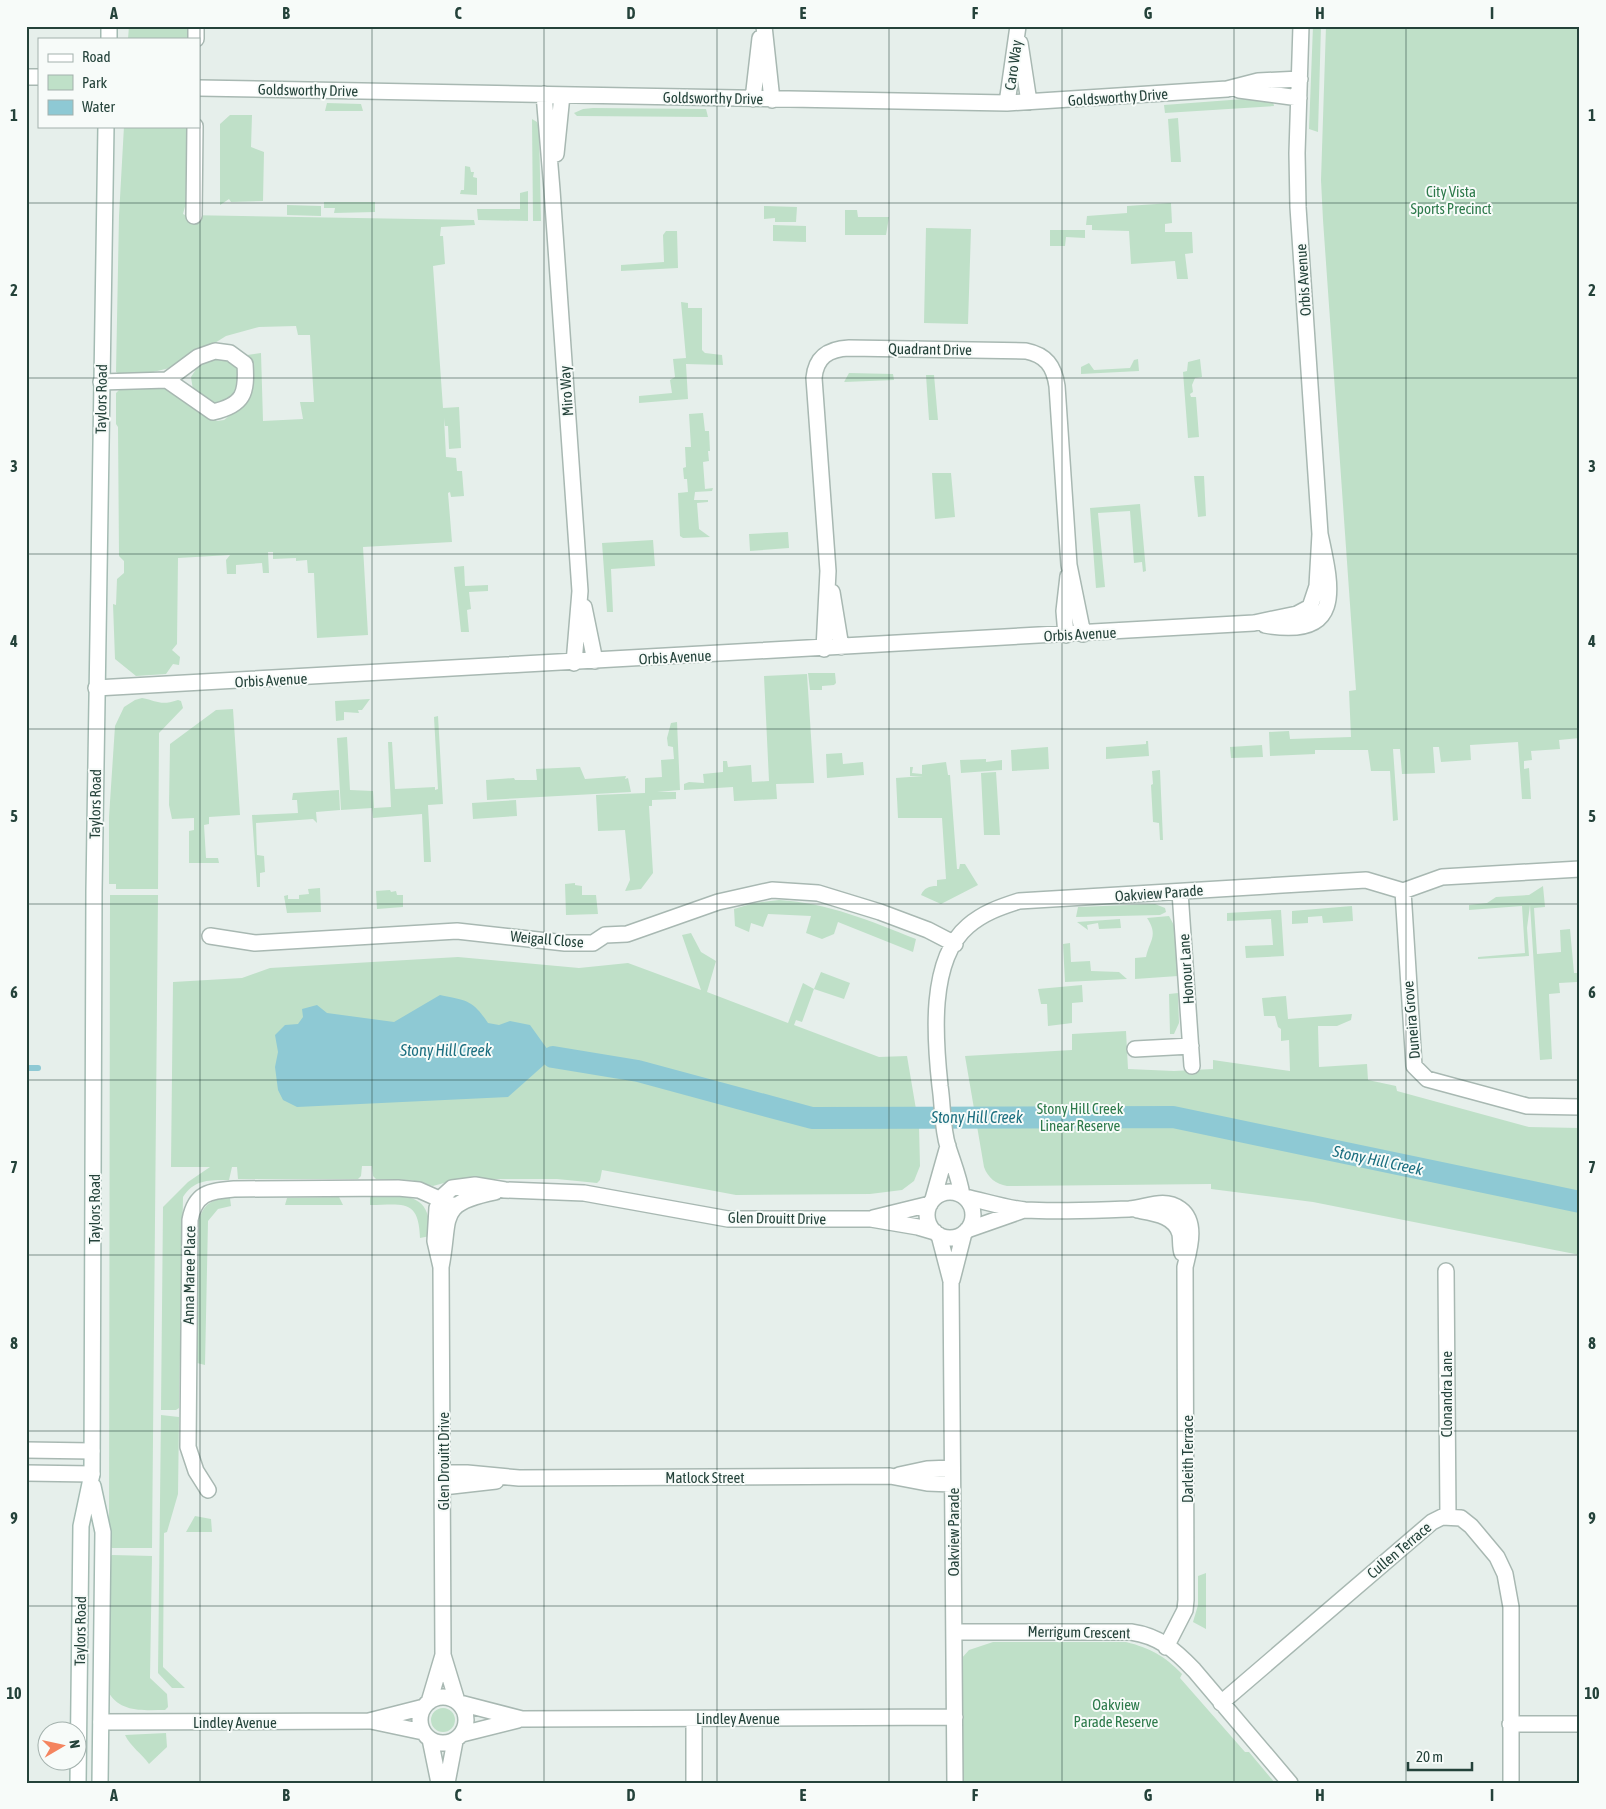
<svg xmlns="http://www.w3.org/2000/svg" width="1606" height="1809" font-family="'Asap Condensed',sans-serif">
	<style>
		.green { fill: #bfe0c8 }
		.water { fill: #8ec9d4 }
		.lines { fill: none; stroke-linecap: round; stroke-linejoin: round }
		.stream { stroke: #8ec9d4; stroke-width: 6 }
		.canal { stroke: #8ec9d4; stroke-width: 22 }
		.street-casing { stroke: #a8b8b2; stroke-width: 18 }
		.secondary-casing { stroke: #a4bbb3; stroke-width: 18 }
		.street { stroke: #fff; stroke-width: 15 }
		.secondary { stroke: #fff; stroke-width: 15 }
		.grid { fill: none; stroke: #24423a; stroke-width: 1; stroke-opacity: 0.55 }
		.labels { text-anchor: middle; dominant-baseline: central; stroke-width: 4; stroke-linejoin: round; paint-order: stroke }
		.street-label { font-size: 15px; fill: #24423a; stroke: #f7fbf9 }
		.park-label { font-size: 15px; fill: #2d7a4b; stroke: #f7fbf9 }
		.water-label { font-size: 16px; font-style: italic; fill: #1c6f80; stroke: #f7fbf9 }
		.neatline { fill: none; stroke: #24423a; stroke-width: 2 }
		.grid-label { font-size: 16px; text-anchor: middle; font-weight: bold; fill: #24423a }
	</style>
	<rect width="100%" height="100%" fill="#e6efeb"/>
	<path class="green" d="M 129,26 L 188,26 L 188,39 L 128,39 Z
		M 1313,26 L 1321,26 L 1318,132 L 1309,129 Z
		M 1326,26 L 1580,26 L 1580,738 L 1559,740 L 1560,749 L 1531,751 L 1532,760 L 1524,761 L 1524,769 L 1529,768 L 1531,799 L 1522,799 L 1518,742 L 1470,745 L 1471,760 L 1441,762 L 1439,747 L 1433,747 L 1435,773 L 1402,774 L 1400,749 L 1393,749 L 1398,820 L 1393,821 L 1390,771 L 1371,771 L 1368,750 L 1315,750 L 1315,754 L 1270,756 L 1269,732 L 1289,731 L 1290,739 L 1351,737 L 1349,691 L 1356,690 L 1323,220 L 1321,180 Z
		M 1257,98 L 1273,101 L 1274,106 L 1165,113 L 1164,105 Z
		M 327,103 L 361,104 L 363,111 L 325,111 Z
		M 593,108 L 706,109 L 708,117 L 577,116 L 574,113 L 583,109 Z
		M 230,115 L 252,115 L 251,147 L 264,152 L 263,201 L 231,202 L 229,199 L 220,205 L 220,124 Z
		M 1178,118 L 1181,162 L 1171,162 L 1168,119 Z
		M 532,119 L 537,122 L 539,128 L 541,221 L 533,221 Z
		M 124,126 L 187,126 L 186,203 L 183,214 L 185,215 L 474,220 L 475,225 L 441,227 L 440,236 L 443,236 L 445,264 L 433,266 L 443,408 L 459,407 L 461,448 L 449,449 L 448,426 L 445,426 L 444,418 L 446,457 L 456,458 L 457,471 L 462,471 L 464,496 L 451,497 L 450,492 L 448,493 L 452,542 L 363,547 L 368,635 L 317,638 L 314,573 L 308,573 L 307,560 L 296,561 L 296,558 L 273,559 L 273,552 L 268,552 L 269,573 L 263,573 L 262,563 L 236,565 L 236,574 L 227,574 L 226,560 L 230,555 L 178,558 L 177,644 L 172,650 L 180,657 L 179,665 L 173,664 L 166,674 L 136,676 L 115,659 L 113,604 L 116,605 L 117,579 L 124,573 L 124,561 L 119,556 L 118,427 L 116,424 L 116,393 L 122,387 L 160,387 L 169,390 L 217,421 L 224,420 L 243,405 L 247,355 L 261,353 L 263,421 L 303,419 L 300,402 L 314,402 L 310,335 L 298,335 L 296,326 L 259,327 L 226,336 L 178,366 L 153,372 L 121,375 L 116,372 L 119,216 Z
		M 465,166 L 470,167 L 471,172 L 474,172 L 473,177 L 477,178 L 477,195 L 460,194 L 461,190 L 464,190 Z
		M 528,191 L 528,221 L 478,220 L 477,209 L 520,209 L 520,193 Z
		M 324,202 L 375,202 L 375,212 L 334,213 L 335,208 L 324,208 Z
		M 1171,203 L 1172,223 L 1165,224 L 1165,232 L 1192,232 L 1193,253 L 1185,254 L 1188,279 L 1177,279 L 1175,261 L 1131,264 L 1129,231 L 1092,230 L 1092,225 L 1086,225 L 1087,216 L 1127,213 L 1127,206 Z
		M 287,205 L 321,206 L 321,216 L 287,215 Z
		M 764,206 L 797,207 L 796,222 L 775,222 L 775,218 L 764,219 Z
		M 845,210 L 857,210 L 858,217 L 889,217 L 886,235 L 845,235 Z
		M 773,225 L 806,226 L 806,242 L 773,241 Z
		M 926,228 L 971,229 L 968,324 L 924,323 Z
		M 1050,230 L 1085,230 L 1085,238 L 1066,237 L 1065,246 L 1050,246 Z
		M 666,231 L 677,231 L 678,268 L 621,271 L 621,265 L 664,262 L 663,235 Z
		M 681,302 L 688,303 L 688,308 L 702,308 L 702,350 L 705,353 L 722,355 L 723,365 L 686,364 L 688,399 L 639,403 L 639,396 L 672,393 L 670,380 L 675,377 L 673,359 L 686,358 Z
		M 214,358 L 231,359 L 239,368 L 237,395 L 214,406 L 193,390 L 191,377 L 200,363 Z
		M 1138,359 L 1139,371 L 1081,374 L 1081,367 L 1089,363 L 1094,370 L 1130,368 L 1134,360 Z
		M 1200,359 L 1202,377 L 1195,378 L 1192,385 L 1193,392 L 1190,394 L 1191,397 L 1196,397 L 1199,437 L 1188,438 L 1183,372 L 1187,371 L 1188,362 Z
		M 849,373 L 893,374 L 894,380 L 844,382 Z
		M 926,375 L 934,375 L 938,420 L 929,420 Z
		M 703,413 L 705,431 L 709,431 L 710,451 L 708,451 L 709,461 L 703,462 L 705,489 L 713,488 L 712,491 L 695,492 L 694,500 L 708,500 L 708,502 L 697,503 L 699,529 L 710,537 L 683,538 L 680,536 L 678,493 L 688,492 L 687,479 L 684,479 L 683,468 L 686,467 L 685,447 L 691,447 L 689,414 Z
		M 932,473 L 951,473 L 955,517 L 935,519 Z
		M 1194,476 L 1204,476 L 1206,516 L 1198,517 Z
		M 1140,504 L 1146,571 L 1143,572 L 1142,562 L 1134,563 L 1130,511 L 1098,513 L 1105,587 L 1096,588 L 1090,508 Z
		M 788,532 L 789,548 L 750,551 L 749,534 Z
		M 653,540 L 655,566 L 611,569 L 613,612 L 607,612 L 602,543 Z
		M 464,566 L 465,586 L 488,585 L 488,591 L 469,592 L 471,609 L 467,610 L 469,632 L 461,632 L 454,567 Z
		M 808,673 L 835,673 L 836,683 L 834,685 L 822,686 L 822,690 L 810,690 Z
		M 807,674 L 814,783 L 776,784 L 777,799 L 734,801 L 733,787 L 684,790 L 684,784 L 689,782 L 704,783 L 703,774 L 723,772 L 723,761 L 727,761 L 728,767 L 751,765 L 752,782 L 769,781 L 764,676 Z
		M 142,698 C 158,701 160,706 178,700 L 181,701 L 183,708 L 159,733 L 158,889 L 116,889 L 116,884 L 109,884 L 109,817 L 115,726 L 124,707 L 135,700 Z
		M 370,699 L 362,710 L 358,710 L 359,713 L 344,712 L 344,720 L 336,721 L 335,701 Z
		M 233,709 L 240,815 L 209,817 L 209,824 L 204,825 L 206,858 L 218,858 L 219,863 L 189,863 L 189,831 L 194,830 L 194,818 L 172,819 L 169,805 L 170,744 L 216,710 Z
		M 438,716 L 443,804 L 428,805 L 431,862 L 424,862 L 422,814 L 373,818 L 372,808 L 341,810 L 337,738 L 347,737 L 350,790 L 373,791 L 374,808 L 391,807 L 388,742 L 392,742 L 395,789 L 435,787 L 435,790 L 438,789 L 434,717 Z
		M 677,722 L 680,790 L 657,792 L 676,792 L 676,799 L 652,800 L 652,806 L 649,806 L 653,873 L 641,889 L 625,891 L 630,880 L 625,830 L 598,831 L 596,795 L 645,793 L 645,778 L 662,777 L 661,760 L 674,759 L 673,747 L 668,746 L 667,738 L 671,723 Z
		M 1146,741 L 1148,741 L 1149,756 L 1106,759 L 1106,747 L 1146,744 Z
		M 1262,745 L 1263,757 L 1231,758 L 1230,747 Z
		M 1048,747 L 1049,769 L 1012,771 L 1011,750 Z
		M 842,753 L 843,764 L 863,762 L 864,775 L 827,778 L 826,754 Z
		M 986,759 L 986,762 L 1002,760 L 1002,770 L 961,773 L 960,760 Z
		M 946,762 L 948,775 L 950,775 L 957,869 L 959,869 L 960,864 L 965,864 L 978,885 L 941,904 L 921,895 C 924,888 929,886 937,886 L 937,880 L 946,879 L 942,818 L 898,818 L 896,778 L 923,776 L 910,776 L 910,767 L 913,767 L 912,773 L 922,774 L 922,765 Z
		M 580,767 L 585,779 L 626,776 L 625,779 L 628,778 L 631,792 L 487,800 L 486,780 L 514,778 L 515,780 L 537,780 L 536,769 Z
		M 1160,770 L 1163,840 L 1160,840 L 1159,823 L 1153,822 L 1151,785 L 1153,784 L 1152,771 Z
		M 996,772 L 1000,835 L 984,835 L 981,773 Z
		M 339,790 L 340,810 L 316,812 L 317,823 L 313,819 L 256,823 L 257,855 L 264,856 L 265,872 L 260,873 L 260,887 L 257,887 L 252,815 L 298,813 L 297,800 L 292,800 L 293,793 Z
		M 516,800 L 517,816 L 473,819 L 472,803 Z
		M 575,883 L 575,885 L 582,886 L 582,895 L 596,895 L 598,914 L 566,915 L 565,884 Z
		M 1543,886 L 1545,907 L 1534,908 L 1537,954 L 1561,952 L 1560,930 L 1570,929 L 1574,973 L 1580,973 L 1580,992 L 1577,982 L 1559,983 L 1560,993 L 1549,994 L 1552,1059 L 1540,1060 L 1530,905 L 1527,928 L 1529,956 L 1478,959 L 1478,957 L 1525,953 L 1522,906 L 1469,910 L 1469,905 L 1487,903 L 1496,897 L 1529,895 Z
		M 320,888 L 321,912 L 287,913 L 284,896 L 288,895 L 288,899 L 299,899 L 299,895 L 309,894 L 308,889 Z
		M 390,890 L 391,892 L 396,891 L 397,895 L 403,895 L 403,907 L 377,909 L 376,891 Z
		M 110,895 L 158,895 L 152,1548 L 112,1548 L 109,1545 Z
		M 779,900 C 829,903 870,921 916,939 L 913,952 L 838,922 L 834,934 L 822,939 L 806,933 L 811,916 L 768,914 L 763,927 L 751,923 L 749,932 L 735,926 L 734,909 L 754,903 Z
		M 1155,904 L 1165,908 L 1166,912 L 1160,915 L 1076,917 L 1078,907 Z
		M 1352,906 L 1353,921 L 1323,923 L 1322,916 L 1308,917 L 1308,923 L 1292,924 L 1292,911 Z
		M 1281,910 L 1284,956 L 1246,958 L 1245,946 L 1273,945 L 1271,919 L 1227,921 L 1227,913 Z
		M 1169,916 L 1175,927 L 1178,976 L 1135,979 L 1135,958 L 1146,957 C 1149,941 1159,936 1147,918 Z
		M 1120,919 L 1121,928 L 1099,929 L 1098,923 L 1087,925 L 1088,930 L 1077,922 Z
		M 691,933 L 701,952 L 716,961 L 707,992 L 788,1023 L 803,983 L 814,989 L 821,972 L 850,983 L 844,999 L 814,989 L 802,1022 L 796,1020 L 794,1025 L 879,1057 L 907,1056 L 919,1127 L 920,1166 L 914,1181 L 902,1190 L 870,1194 L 736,1195 L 602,1170 L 600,1180 L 597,1183 L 557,1179 L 467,1179 L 455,1180 L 433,1186 L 411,1180 L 376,1179 L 373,1176 L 372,1166 L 362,1166 L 361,1176 L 358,1179 L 238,1179 L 237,1167 L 232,1167 L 229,1180 C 211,1180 194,1179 183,1197 L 179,1408 L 176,1410 L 161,1410 L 163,1207 L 188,1182 L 210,1167 L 171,1167 L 173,982 L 242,978 L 270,968 L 458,957 L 579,968 L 628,963 L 701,990 L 682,935 Z
		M 1070,943 L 1071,962 L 1090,961 L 1091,971 L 1119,972 L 1127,979 L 1065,982 L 1063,944 Z
		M 1082,985 L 1083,1002 L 1072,1003 L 1072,1023 L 1048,1026 L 1047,1004 L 1041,1004 L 1038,989 Z
		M 1178,993 L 1179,1023 L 1174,1034 L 1170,1034 L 1169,994 Z
		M 1286,996 L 1288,1019 L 1352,1014 L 1351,1020 L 1337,1026 L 1318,1026 L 1319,1067 L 1367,1064 L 1368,1080 L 1396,1086 L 1397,1091 L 1529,1127 L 1580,1128 L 1580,1255 L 1313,1202 L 1211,1189 L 1211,1184 L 1007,1186 C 996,1184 988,1178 984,1167 L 965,1056 L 1072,1050 L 1072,1034 L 1126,1031 L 1128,1069 L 1174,1071 L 1213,1069 L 1213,1060 L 1290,1071 L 1289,1040 L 1281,1041 L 1281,1029 L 1278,1027 L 1275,1016 L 1264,1016 L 1262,998 Z
		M 370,1196 C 406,1196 431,1191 430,1236 L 420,1238 C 419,1198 402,1205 370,1205 Z
		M 339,1197 L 343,1205 L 285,1205 L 287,1198 Z
		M 230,1198 L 231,1206 L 218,1209 L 208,1221 L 205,1365 L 197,1363 L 199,1221 C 203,1203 213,1199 230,1198 Z
		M 161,1415 L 179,1417 L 178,1494 L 167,1532 L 164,1533 L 163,1667 L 185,1688 L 172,1688 L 158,1673 Z
		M 195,1516 L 211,1519 L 212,1532 L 186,1532 Z
		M 112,1555 L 152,1556 L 150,1678 L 167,1694 L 168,1707 L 165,1710 C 144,1710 121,1713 109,1693 L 109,1558 Z
		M 1206,1573 L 1206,1629 L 1193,1622 L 1198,1605 L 1198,1576 Z
		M 993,1642 L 1126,1642 C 1150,1648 1165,1656 1182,1674 L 1180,1678 L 1245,1752 L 1249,1752 L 1275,1783 L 962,1783 L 961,1659 L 969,1650 Z
		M431 1720a12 12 0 1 1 24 0a12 12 0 1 1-24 0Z
		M 166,1733 L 167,1747 L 149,1764 C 142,1754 130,1746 125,1735 Z"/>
	<path class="water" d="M 440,995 C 467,1001 472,999 488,1023 L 499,1025 L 510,1021 L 530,1025 L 553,1057 L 508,1097 L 297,1107 L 283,1100 L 278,1090 L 275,1067 L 278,1052 L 275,1035 L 285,1025 L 298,1024 L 303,1017 L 302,1009 L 317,1005 L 327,1013 L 394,1022 Z"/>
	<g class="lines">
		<path class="stream" d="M 26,1068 L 38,1068"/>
		<path class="canal" d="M 553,1057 L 638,1071 L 812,1118 L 1173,1117 L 1580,1202"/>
		<g class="street-casing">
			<path id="street" d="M 764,26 L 772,100
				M 196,39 L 196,26
				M 1020,43 L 1029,102
				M 26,77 L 39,77
				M 199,88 L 1007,103 L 1227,89 L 1258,81 L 1300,79
				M 1239,90 L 1299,98
				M 544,94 L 552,190 L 580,591 L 574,663
				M 753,99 L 760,38
				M 1007,103 L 1018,26
				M 556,154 L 562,95
				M 194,216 L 195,126
				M 101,382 L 167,380 L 198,357 L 215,351 L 230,353 L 245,364 C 247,393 244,405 213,412 L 167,380
				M 832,592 L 841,647
				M 584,607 L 595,661
				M 1265,625 C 1344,639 1332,589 1320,534 L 1298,207 L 1297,153 L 1301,26
				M 1066,635 L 1064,611 L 1068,576
				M 824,649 L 828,571 L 814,378 C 816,357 828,349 849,348 L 1026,351 C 1046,355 1054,366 1057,386 L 1069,565 L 1083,634
				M 96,688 L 1254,623 L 1297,614 L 1310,607 L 1317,586 L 1320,534
				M 1403,891 L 1414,1066 L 1427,1079 L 1527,1106 L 1580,1107
				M 1180,892 L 1192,1066
				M 210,936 L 255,943 L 457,931 L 565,943 L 593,943 L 605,935 L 627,934 L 718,902 L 772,890 L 818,893 L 880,912 L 928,930 L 955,944
				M 1135,1049 L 1191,1046
				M927 1215a23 23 0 1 1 46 0a23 23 0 1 1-46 0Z
				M 962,1195 C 959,1177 953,1163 948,1147 C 942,1128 943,1106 940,1086 C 935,1040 928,960 968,926 C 983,913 1000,907 1019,901 L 1366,880 L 1403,891 L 1442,877 L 1580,869
				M 965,1197 C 984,1201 1005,1208 1025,1210 C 1059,1212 1095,1210 1129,1209 C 1146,1208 1164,1197 1180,1209 C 1198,1222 1189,1250 1185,1267 L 1186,1600 L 1185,1610 L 1166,1647
				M 933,1199 L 948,1146
				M 1137,1210 C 1153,1213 1175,1215 1180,1234 C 1181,1240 1180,1247 1182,1253
				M 873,1218 L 930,1204
				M 967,1230 L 1024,1210
				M 939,1235 L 951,1281 L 955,1783
				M 441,1267 L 435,1241 L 437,1208 L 441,1198 L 452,1188 L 475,1185 L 505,1190 L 584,1193 L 728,1219 L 871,1219 L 918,1227 L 935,1232
				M 1446,1271 L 1448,1516
				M 952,1280 L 964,1233
				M 26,1450 L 92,1451
				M 26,1473 L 92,1474
				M 443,1473 L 467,1473 L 519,1478 L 890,1476 L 927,1483 L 952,1484
				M 899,1475 L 927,1469 L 952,1468
				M 443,1487 L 496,1481
				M 208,1490 L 196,1471 L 188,1447 L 190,1220 C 195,1193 209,1191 234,1189 L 398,1188 L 419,1190 L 455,1206
				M 954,1632 L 1131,1632 C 1159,1636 1175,1650 1194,1670 L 1290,1783
				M420 1720a23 23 0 1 1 46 0a23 23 0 1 1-46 0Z
				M 457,1701 L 443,1655 L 441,1267 C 451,1216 436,1204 495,1192
				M 429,1702 L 443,1655
				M 460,1703 L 522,1719 L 955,1717
				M 1221,1703 L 1432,1522 L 1442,1517 L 1461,1518 L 1471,1526 L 1497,1557 L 1505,1574 L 1511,1607 L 1511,1783
				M 694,1719 L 694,1783
				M 371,1721 L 423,1732
				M 101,1722 L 369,1721 L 424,1707
				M 1510,1724 L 1580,1724
				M 462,1734 L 518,1720
				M 430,1739 L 439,1783
				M 447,1783 L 455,1741"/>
		</g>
		<g class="secondary-casing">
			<path id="secondary" d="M 109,39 L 109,26
				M 93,1486 L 103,1532 L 100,1783
				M 78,1783 L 81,1526 L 92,1474 L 94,891 L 106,126"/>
		</g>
		<use href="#street" class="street"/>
		<use href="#secondary" class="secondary"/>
	</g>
	<path class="grid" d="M 200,26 L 200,1783M 372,26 L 372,1783M 544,26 L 544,1783M 717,26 L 717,1783M 889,26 L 889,1783M 1062,26 L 1062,1783M 1234,26 L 1234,1783M 1406,26 L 1406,1783M 26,203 L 1580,203M 26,378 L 1580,378M 26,554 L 1580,554M 26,729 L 1580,729M 26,904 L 1580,904M 26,1080 L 1580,1080M 26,1255 L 1580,1255M 26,1431 L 1580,1431M 26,1606 L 1580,1606"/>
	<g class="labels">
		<g class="street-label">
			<text transform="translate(1013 65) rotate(-82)">Caro Way</text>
			<text transform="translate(308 90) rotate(1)">Goldsworthy Drive</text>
			<text transform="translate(1118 97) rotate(-4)">Goldsworthy Drive</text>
			<text transform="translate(713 98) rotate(1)">Goldsworthy Drive</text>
			<text transform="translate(1303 280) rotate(-94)">Orbis Avenue</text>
			<text transform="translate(930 349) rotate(1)">Quadrant Drive</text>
			<text transform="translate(566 391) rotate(-94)">Miro Way</text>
			<text transform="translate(101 399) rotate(-89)">Taylors Road</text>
			<text transform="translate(1080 634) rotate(-3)">Orbis Avenue</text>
			<text transform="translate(675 657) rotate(-3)">Orbis Avenue</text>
			<text transform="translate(271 680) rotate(-3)">Orbis Avenue</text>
			<text transform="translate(95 804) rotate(-89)">Taylors Road</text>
			<text transform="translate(1159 893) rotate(-4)">Oakview Parade</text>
			<text transform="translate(547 939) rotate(5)">Weigall Close</text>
			<text transform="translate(1186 969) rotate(-94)">Honour Lane</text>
			<text transform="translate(1411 1020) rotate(-95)">Duneira Grove</text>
			<text transform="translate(94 1209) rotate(-90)">Taylors Road</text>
			<text transform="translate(777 1218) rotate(1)">Glen Drouitt Drive</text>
			<text transform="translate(189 1275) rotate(-89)">Anna Maree Place</text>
			<text transform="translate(1446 1394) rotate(-90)">Clonandra Lane</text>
			<text transform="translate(1187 1459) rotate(-90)">Darleith Terrace</text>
			<text transform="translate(443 1461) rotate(-90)">Glen Drouitt Drive</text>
			<text x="705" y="1477">Matlock Street</text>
			<text transform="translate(953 1532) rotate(-90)">Oakview Parade</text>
			<text transform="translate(1399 1550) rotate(-40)">Cullen Terrace</text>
			<text transform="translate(80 1631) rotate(-89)">Taylors Road</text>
			<text transform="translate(1079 1632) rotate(1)">Merrigum Crescent</text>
			<text x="738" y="1718">Lindley Avenue</text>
			<text x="235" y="1722">Lindley Avenue</text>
		</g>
		<g class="park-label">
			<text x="1451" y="191">City Vista<tspan x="1451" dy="17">Sports Precinct</tspan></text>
			<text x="1080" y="1108">Stony Hill Creek<tspan x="1080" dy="17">Linear Reserve</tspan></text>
			<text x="1116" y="1704">Oakview<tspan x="1116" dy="17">Parade Reserve</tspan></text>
		</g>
		<g class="water-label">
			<text x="446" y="1050">Stony Hill Creek</text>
			<text x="977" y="1117">Stony Hill Creek</text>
			<text transform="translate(1378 1160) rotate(12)">Stony Hill Creek</text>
		</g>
	</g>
	<rect width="1606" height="1809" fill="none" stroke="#f7fbf9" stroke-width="55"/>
	<rect x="38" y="38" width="162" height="90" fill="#f7fbf9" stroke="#a3b1ad"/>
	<rect x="48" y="54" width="25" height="8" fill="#ffffff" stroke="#a3b1ad"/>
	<text x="82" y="62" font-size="15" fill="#24423a">Road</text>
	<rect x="48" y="75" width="25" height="15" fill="#bfe0c8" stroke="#a3b1ad"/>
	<text x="82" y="88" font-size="15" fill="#24423a">Park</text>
	<rect x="48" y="100" width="25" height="15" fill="#8ec9d4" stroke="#a3b1ad"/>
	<text x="82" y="112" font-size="15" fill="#24423a">Water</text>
	<g transform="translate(62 1746) rotate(81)"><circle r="24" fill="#f7fbf9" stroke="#a3b1ad"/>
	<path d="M0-4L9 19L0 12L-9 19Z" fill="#f4845f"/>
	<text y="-8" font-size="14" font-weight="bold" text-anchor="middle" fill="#24423a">N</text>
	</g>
	<path d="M1408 1762v8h64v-8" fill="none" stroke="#24423a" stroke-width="2.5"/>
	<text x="1416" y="1762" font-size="15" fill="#24423a" stroke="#f7fbf9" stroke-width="4" paint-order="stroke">20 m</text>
	<rect x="28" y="28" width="1550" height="1754" class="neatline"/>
	<g class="grid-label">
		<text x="114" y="19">A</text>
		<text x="286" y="19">B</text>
		<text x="458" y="19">C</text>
		<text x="631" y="19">D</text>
		<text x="803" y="19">E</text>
		<text x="975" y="19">F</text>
		<text x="1148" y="19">G</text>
		<text x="1320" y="19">H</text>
		<text x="1492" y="19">I</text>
		<text x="14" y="121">1</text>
		<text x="1592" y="121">1</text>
		<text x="14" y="296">2</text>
		<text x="1592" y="296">2</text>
		<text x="14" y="472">3</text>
		<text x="1592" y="472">3</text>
		<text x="14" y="647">4</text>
		<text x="1592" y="647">4</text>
		<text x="14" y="822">5</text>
		<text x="1592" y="822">5</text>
		<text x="14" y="998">6</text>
		<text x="1592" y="998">6</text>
		<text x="14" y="1173">7</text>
		<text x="1592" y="1173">7</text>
		<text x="14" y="1349">8</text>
		<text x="1592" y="1349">8</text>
		<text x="14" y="1524">9</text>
		<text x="1592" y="1524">9</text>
		<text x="14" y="1699">10</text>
		<text x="1592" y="1699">10</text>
		<text x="114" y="1801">A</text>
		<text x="286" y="1801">B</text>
		<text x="458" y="1801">C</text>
		<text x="631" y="1801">D</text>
		<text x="803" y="1801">E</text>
		<text x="975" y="1801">F</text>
		<text x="1148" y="1801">G</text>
		<text x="1320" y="1801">H</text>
		<text x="1492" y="1801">I</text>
	</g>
</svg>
